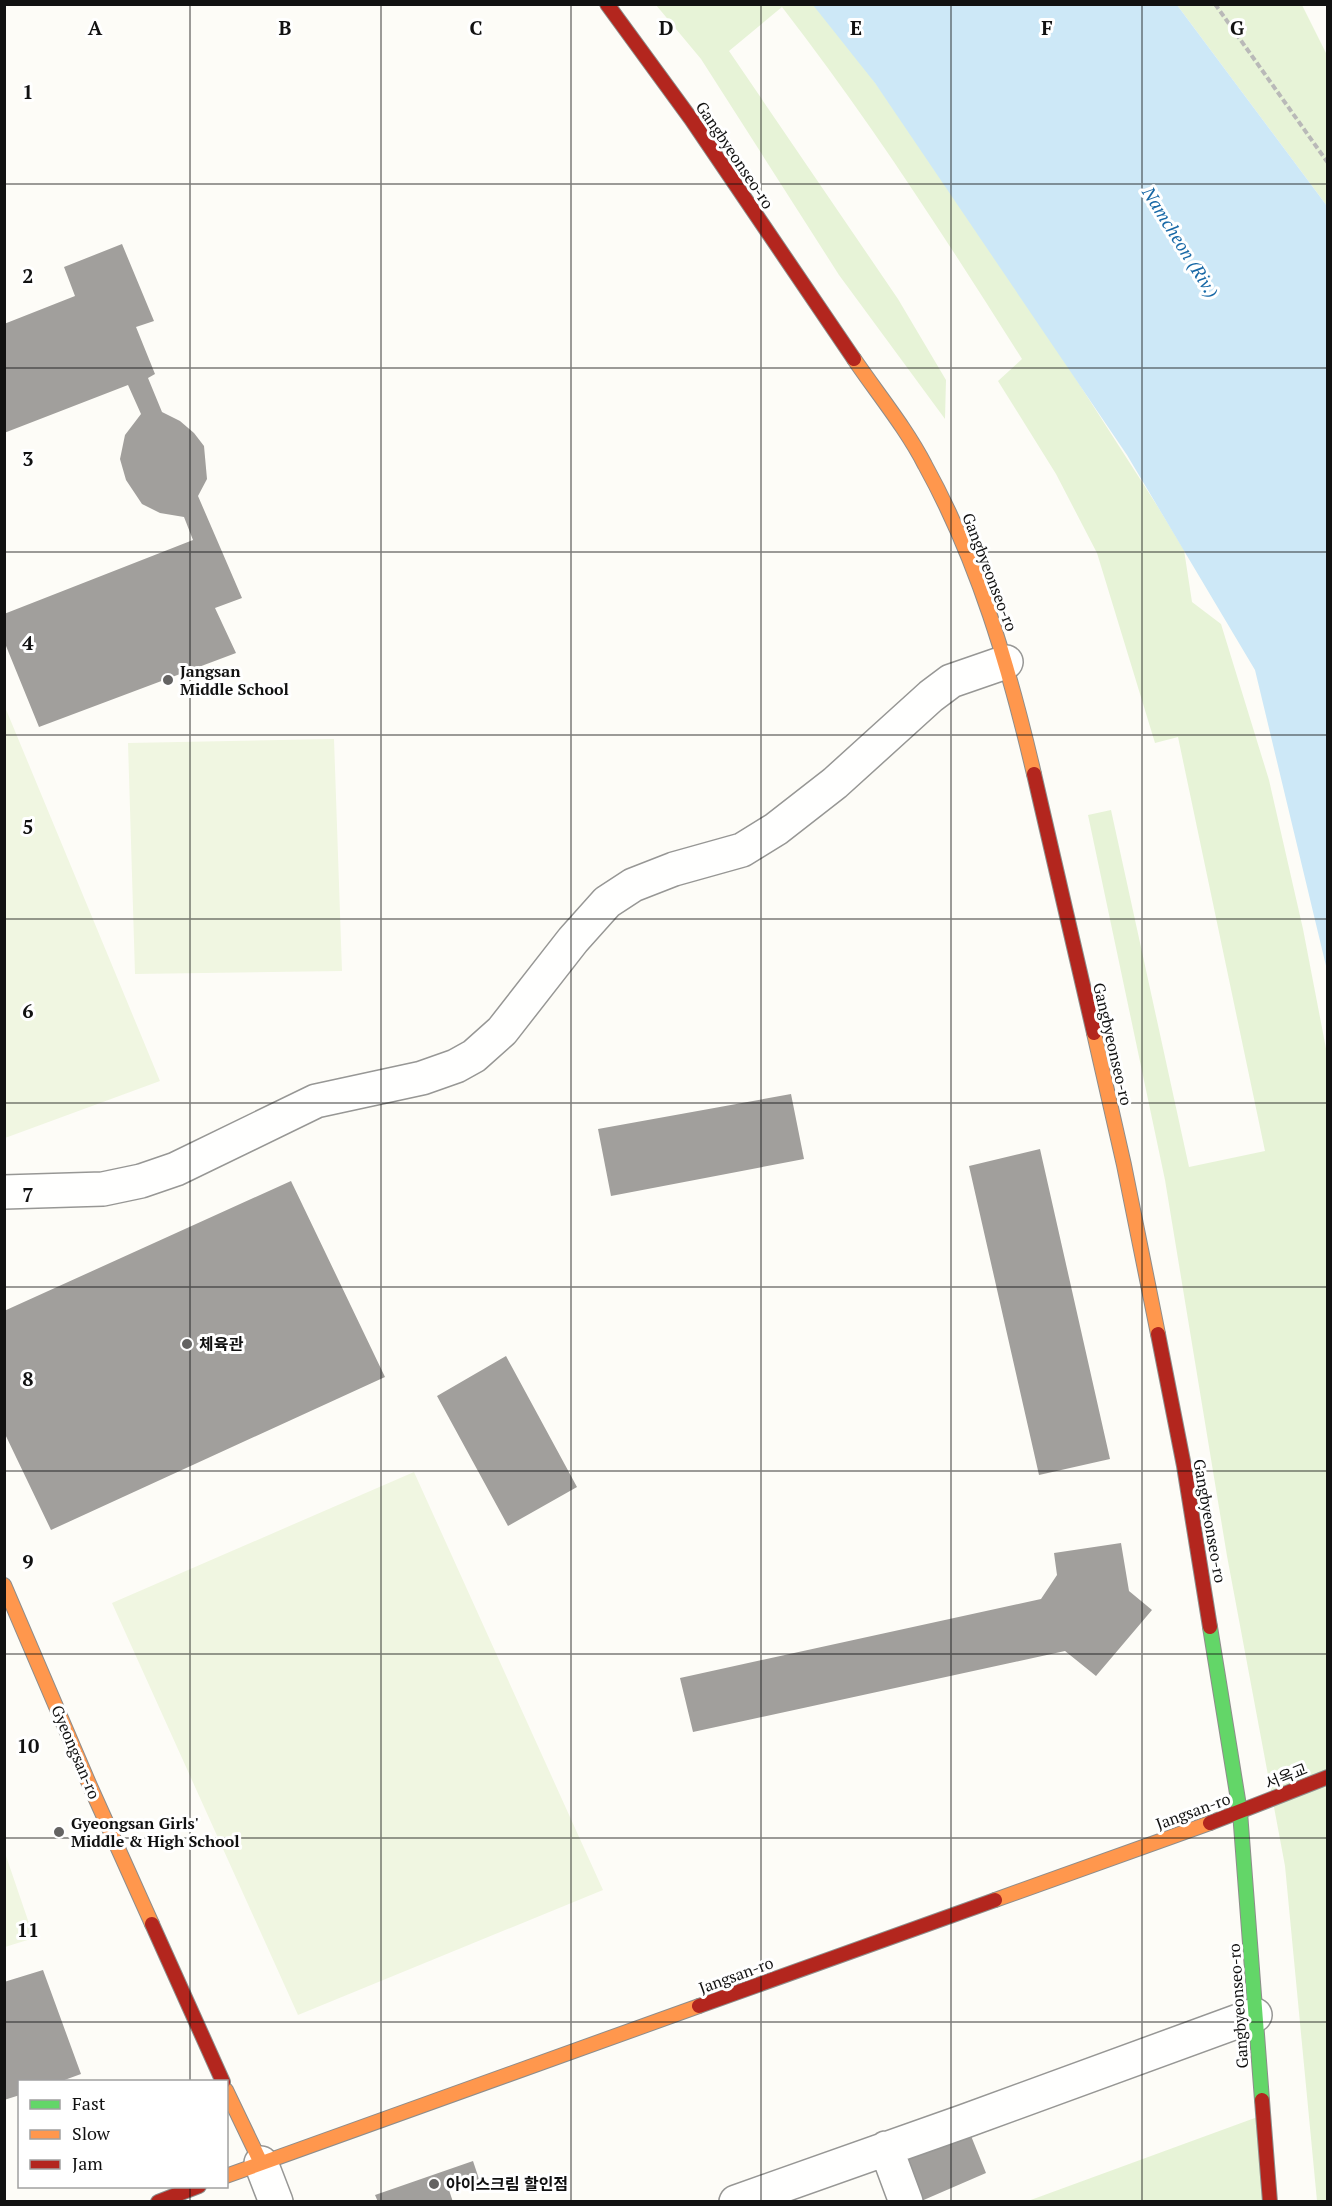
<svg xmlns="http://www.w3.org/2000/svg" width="1332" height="2206" font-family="'PT Serif','Noto Sans KR',serif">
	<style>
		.green { fill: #e7f3d7 }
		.pitch { fill: #f0f6e1 }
		.water { fill: #cde8f7 }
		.building { fill: #a19f9c }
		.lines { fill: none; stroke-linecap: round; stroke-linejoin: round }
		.street-casing { stroke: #979795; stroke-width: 36 }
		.fast-casing { stroke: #8e8d8b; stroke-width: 16 }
		.slow-casing { stroke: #8e8d8b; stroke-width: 16 }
		.jam-casing { stroke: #8e8d8b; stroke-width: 16 }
		.path { stroke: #b9b9b8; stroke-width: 4; stroke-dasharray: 6 3; stroke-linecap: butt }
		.street { stroke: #fffffe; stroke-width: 33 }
		.fast { stroke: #63d668; stroke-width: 14 }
		.slow { stroke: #ff974d; stroke-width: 14 }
		.jam { stroke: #b3261e; stroke-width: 14 }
		.grid { fill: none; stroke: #111; stroke-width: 1.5; stroke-opacity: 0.55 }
		.poi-dot { fill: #646362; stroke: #fff; stroke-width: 2 }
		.labels { text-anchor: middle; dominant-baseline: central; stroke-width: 6; stroke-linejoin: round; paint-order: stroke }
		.street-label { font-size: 16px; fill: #111; stroke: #fff }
		.poi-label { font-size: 16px; font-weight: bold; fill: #111; stroke: #fff; text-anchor: start }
		.water-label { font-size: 18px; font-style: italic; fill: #1768a6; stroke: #fff }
		.grid-label { font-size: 20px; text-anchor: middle; font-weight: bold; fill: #111; stroke: #fff; stroke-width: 6; stroke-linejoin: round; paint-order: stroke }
	</style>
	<rect width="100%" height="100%" fill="#fdfcf7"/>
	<path class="green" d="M 656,5 L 820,5 L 947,184 L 1076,379 L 1158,507 L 1184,550 L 1192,602 L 1221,624 L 1269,780 L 1303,929 L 1328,1059 L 1327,2201 L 1317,2201 L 1285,1866 L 1227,1556 L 1165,1180 L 1088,815 L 1111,810 L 1189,1167 L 1265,1151 L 1178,737 L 1155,743 L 1097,553 L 1056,474 L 998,381 L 1022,359 C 946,239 869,119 782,7 L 729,51 L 898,299 L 946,380 L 945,419 L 839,275 L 701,59 Z
		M 1177,5 L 1302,5 L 1327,55 L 1327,206 Z
		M 1263,2115 L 1270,2201 L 1028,2201 Z"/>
	<path class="pitch" d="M 5,707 L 160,1081 L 5,1138 L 4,1138 Z
		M 334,739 L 342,971 L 135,974 L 128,743 Z
		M 414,1472 L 603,1890 L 298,2015 L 112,1603 Z
		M 5,1853 L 34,1938 L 5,1947 L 4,1947 Z"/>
	<path class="water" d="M 813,5 L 1177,5 L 1327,206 L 1327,970 L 1255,670 L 1127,455 L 875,83 Z"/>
	<path class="building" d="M 122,244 L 154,321 L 136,327 L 155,374 L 148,378 L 162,412 L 180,421 L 194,433 L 204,446 L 207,479 L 198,496 L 242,598 L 215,608 L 236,653 L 39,727 L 4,641 L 4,614 L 193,540 L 184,517 L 160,513 L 142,504 L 126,480 L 120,459 L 125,435 L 141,414 L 128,385 L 4,433 L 4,324 L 75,296 L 64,267 Z
		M 791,1094 L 804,1159 L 611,1196 L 598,1129 Z
		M 1040,1149 L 1110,1459 L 1039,1475 L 969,1166 Z
		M 291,1181 L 385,1377 L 51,1530 L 4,1432 L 4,1311 Z
		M 506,1356 L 577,1487 L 508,1526 L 437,1396 Z
		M 1121,1543 L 1129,1591 L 1152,1610 L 1096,1676 L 1065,1651 L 693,1732 L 680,1678 L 1041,1599 L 1057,1575 L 1054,1553 Z
		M 43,1970 L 81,2074 L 59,2082 L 20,2082 L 20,2095 L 4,2100 L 4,1982 Z
		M 965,2121 L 986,2173 L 919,2202 L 899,2148 Z
		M 473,2161 L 479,2179 L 449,2190 L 453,2202 L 378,2202 L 375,2195 Z"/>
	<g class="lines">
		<g class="street-casing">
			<path id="street" d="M 4,1192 L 103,1189 L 141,1181 L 176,1169 L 316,1101 L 422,1078 L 456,1066 L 474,1056 L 502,1031 L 573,940 L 607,902 L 633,885 L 674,869 L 742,850 L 776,829 L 835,783 L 931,696 L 951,681 L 1006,662
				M 886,2148 L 906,2202
				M 261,2163 L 276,2202
				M 736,2202 L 965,2121 L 1255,2015"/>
		</g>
		<g class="fast-casing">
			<path id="fast" d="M 1210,1627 L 1240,1812 L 1262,2100"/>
		</g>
		<g class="slow-casing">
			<path id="slow" d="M 854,359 C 877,393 906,428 925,465 C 978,561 1009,667 1034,774
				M 1094,1033 L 1124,1165 L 1158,1334
				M 4,1585 L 90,1786 L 152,1924
				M 995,1900 L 1210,1823
				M 226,2090 L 261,2163
				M 226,2176 L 699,2006"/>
		</g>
		<g class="jam-casing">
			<path id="jam" d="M 607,4 L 691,119 L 854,359
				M 1034,774 L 1094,1033
				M 1158,1334 L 1184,1466 L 1210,1627
				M 1210,1823 L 1328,1777
				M 152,1924 L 223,2082
				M 699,2006 L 995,1900
				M 1262,2100 L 1270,2202
				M 158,2202 L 199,2186"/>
		</g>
		<path class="path" d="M 1215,4 L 1328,163"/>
		<use href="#street" class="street"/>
		<use href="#fast" class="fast"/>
		<use href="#slow" class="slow"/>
		<use href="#jam" class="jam"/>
	</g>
	<path class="grid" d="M 190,4 L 190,2082M 381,4 L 381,2202M 571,4 L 571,2202M 761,4 L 761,2202M 951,4 L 951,2202M 1142,4 L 1142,2202M 4,184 L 1328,184M 4,368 L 1328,368M 4,552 L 1328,552M 4,735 L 1328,735M 4,919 L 1328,919M 4,1103 L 1328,1103M 4,1287 L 1328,1287M 4,1471 L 1328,1471M 4,1654 L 1328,1654M 4,1838 L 1328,1838M 4,2022 L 1328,2022M 190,2186 L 190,2202"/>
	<g class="poi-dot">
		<circle cx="168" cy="680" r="6"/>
		<circle cx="187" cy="1344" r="6"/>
		<circle cx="59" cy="1832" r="6"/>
		<circle cx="434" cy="2184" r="6"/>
	</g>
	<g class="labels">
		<g class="street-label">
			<text transform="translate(735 155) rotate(56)">Gangbyeonseo-ro</text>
			<text transform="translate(990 572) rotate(69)">Gangbyeonseo-ro</text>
			<text transform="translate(1113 1044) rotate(77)">Gangbyeonseo-ro</text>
			<text transform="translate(1210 1521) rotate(80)">Gangbyeonseo-ro</text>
			<text transform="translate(76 1752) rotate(67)">Gyeongsan-ro</text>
			<text transform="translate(1286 1776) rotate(-22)">서옥교</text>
			<text transform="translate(1193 1811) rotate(-20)">Jangsan-ro</text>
			<text transform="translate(736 1975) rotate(-20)">Jangsan-ro</text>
			<text transform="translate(1238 2006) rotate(-94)">Gangbyeonseo-ro</text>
		</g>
		<g class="poi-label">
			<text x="180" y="671">Jangsan<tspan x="180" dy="18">Middle School</tspan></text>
			<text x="199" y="1344">체육관</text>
			<text x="71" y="1823">Gyeongsan Girls'<tspan x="71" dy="18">Middle &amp; High School</tspan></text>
			<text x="446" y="2184">아이스크림 할인점</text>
		</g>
		<g class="water-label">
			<text transform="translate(1181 242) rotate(58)">Namcheon (Riv.)</text>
		</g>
	</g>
	<g class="grid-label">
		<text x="95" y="35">A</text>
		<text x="285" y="35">B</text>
		<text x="476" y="35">C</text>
		<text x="666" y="35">D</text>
		<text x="856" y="35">E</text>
		<text x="1047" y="35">F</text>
		<text x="1237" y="35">G</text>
		<text x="28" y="99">1</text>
		<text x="28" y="283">2</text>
		<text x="28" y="466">3</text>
		<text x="28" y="650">4</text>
		<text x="28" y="834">5</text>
		<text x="28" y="1018">6</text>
		<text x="28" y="1202">7</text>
		<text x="28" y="1386">8</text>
		<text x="28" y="1569">9</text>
		<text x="28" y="1753">10</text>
		<text x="28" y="1937">11</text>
	</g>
	<rect width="1332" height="2206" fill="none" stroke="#111111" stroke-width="12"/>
	<rect x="18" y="2080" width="210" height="108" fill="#ffffff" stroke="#a0a0a0" stroke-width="1.5"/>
	<rect x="30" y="2100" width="30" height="9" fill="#63d668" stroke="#a0a0a0" stroke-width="1.5"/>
	<text x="72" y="2110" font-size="18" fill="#111111">Fast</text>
	<rect x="30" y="2130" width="30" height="9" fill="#ff974d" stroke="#a0a0a0" stroke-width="1.5"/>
	<text x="72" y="2140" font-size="18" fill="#111111">Slow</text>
	<rect x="30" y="2160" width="30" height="9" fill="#b3261e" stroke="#a0a0a0" stroke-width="1.5"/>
	<text x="72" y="2170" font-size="18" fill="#111111">Jam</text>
</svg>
